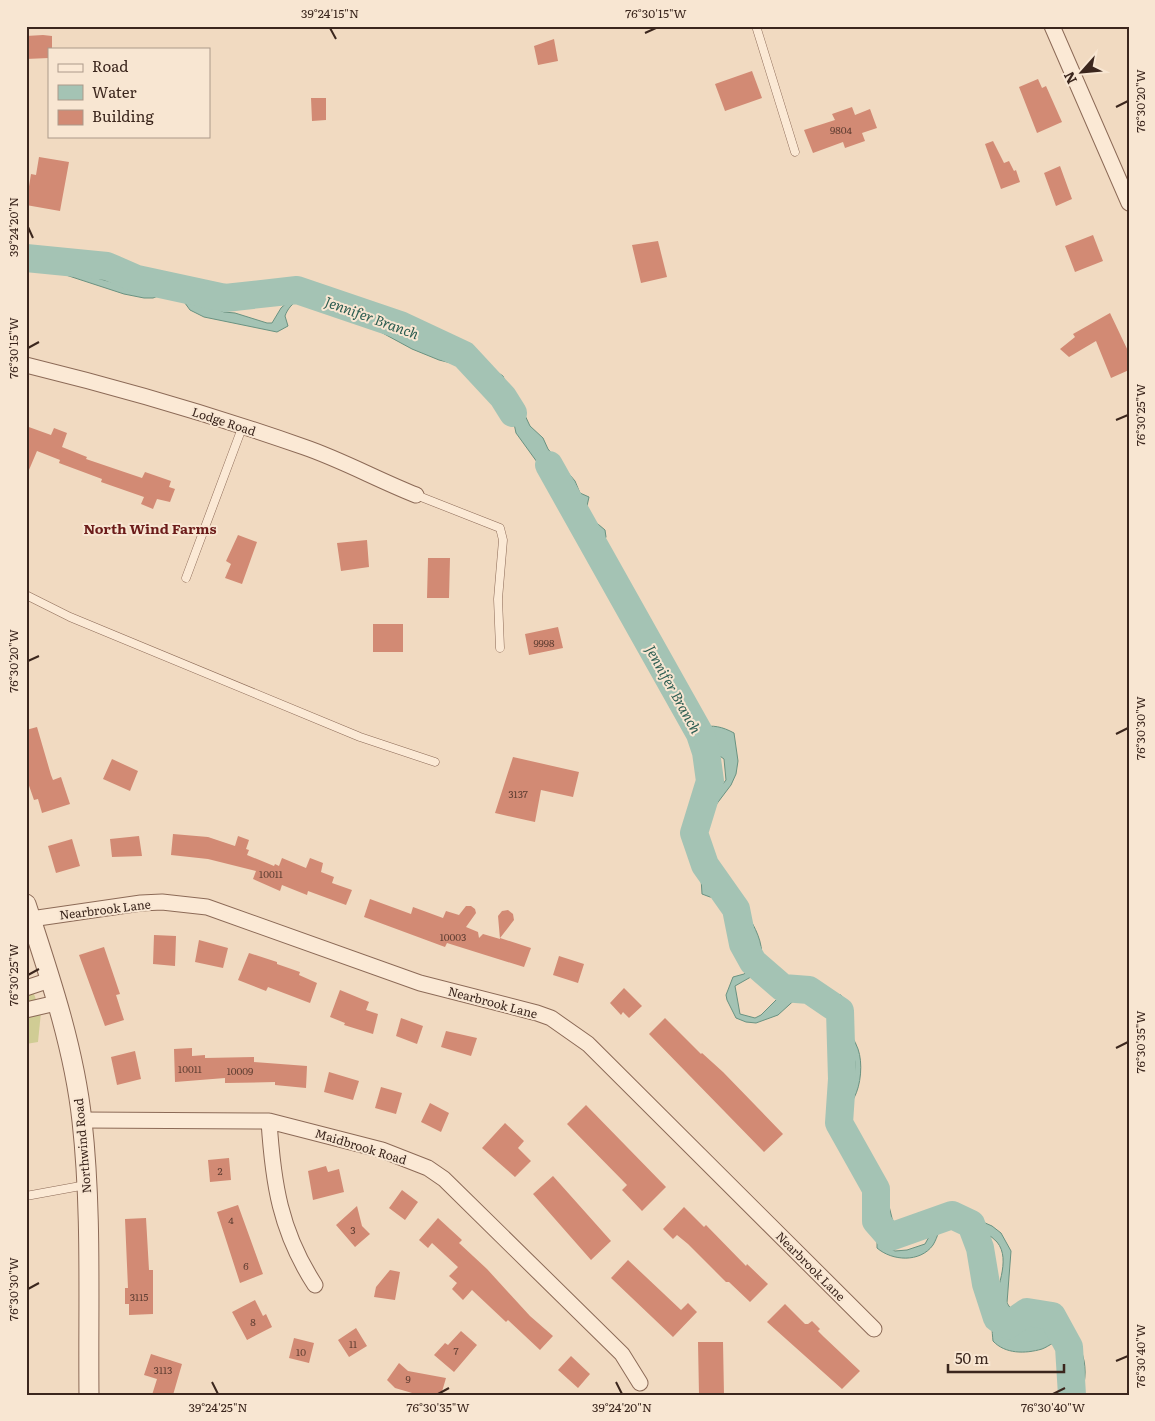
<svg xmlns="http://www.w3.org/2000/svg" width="1155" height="1421" font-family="Literata,serif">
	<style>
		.green { fill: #d0cc94 }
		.water { fill: #a4c3b4; stroke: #6a9281 }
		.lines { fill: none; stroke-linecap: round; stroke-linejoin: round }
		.river { stroke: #a4c3b4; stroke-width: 28 }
		.building { fill: #d28a74 }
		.service-casing { stroke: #8c6a57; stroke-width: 9 }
		.minor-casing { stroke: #8c6a57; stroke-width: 17 }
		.tertiary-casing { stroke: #8c6a57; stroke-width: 21 }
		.service { stroke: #fbe9d5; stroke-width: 8 }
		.minor { stroke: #fbe9d5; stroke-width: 15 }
		.tertiary { stroke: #fbe9d5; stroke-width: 19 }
		.ticks { fill: none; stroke: #3b261d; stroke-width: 2 }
		.labels { text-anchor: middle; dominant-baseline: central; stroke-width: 4; stroke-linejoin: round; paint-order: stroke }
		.number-label { font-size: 10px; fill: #613f33 }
		.street-label { font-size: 12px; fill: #3b261d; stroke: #f8e6d2 }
		.water-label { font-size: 14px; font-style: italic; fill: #2b5c50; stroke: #f8e6d2 }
		.neighbourhood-label { font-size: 14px; font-weight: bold; fill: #6b1b19; stroke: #f8e6d2 }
		.neatline { fill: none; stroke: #3b261d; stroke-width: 2 }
		.ticks-label { font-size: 12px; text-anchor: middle; fill: #3b261d }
	</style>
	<rect width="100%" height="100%" fill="#f1dac1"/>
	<path class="green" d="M 26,974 L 41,1012 L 38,1042 L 26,1044 Z"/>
	<path class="water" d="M 26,257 L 57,261 L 93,277 L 126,286 L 147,283 L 179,288 L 202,303 L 224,312 L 235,313 L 267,323 L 272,323 L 281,308 L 292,298 L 304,294 L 330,294 L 343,299 L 382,328 L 397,333 L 424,347 L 457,350 L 491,368 L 503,376 L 511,396 L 522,409 L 530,426 L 543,438 L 548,449 L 575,481 L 580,493 L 589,497 L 587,506 L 592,519 L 605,530 L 606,537 L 602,544 C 604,552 612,556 616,563 C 623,575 629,602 642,608 L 654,644 L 669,674 L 671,693 L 682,712 L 701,728 C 712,724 723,727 734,733 L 738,761 L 736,774 L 731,785 L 697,830 L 693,849 C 698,863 712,871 722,881 C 724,883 725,888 728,891 C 746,910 774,947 756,974 L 735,986 L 740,1014 L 755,1018 L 761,1015 L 780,996 L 792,989 L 841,995 C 848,1004 842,1014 846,1024 C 849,1033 855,1040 858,1049 C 863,1063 861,1085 854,1098 C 849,1107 840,1114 840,1125 L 885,1190 L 893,1222 L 883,1239 L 883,1245 L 895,1251 L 907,1250 L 925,1244 L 936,1224 L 950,1215 L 967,1215 L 992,1226 L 1001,1233 L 1011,1251 L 1007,1303 C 1017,1320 1031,1319 1048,1323 C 1081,1332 1092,1364 1081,1395 L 1071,1395 L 1077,1365 L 1064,1341 C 1056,1339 1050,1346 1042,1349 C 1025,1354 1005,1354 993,1341 C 992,1331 991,1320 993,1310 C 995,1291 1012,1260 997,1242 C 991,1235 982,1232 974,1226 C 964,1220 958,1217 946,1220 C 939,1227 938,1237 933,1245 C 920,1263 892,1261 877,1248 L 877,1239 L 885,1218 L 884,1198 L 844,1144 L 834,1136 C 833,1110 865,1075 852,1053 C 849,1048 843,1047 840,1042 L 837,1023 L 818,996 L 800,995 L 778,1015 L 756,1023 L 746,1022 L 736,1018 L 727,1000 L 726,995 L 733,977 L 744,974 L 750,969 L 758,955 L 757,945 L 734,902 L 726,898 L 710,897 L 702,894 L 701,878 L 698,866 L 688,850 L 688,842 L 696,818 L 726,780 L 724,759 L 717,754 L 713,747 L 699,732 L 681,720 L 671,709 L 656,679 L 628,608 L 614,589 L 604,563 L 596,553 L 578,514 L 563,490 L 537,462 L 516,433 L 513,419 L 499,402 L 485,376 L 471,368 L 439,360 L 412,349 L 318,298 C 303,295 290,302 285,316 L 288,326 L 277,332 L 204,317 L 190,310 L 182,299 L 172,295 L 163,294 L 153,298 L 144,298 L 124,294 L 26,262 Z"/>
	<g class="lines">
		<path class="river" d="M 26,258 L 107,266 L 137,279 L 225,298 L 297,290 L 400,325 L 464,355 L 503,397 L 513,413
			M 549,465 L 700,734 L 706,752 L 710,781 L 694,833 L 705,865 L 736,909 L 743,944 L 753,962 L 783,988 L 809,990 L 840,1011 L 842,1079 L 839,1123 L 876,1189 L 876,1221 L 890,1237 L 952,1215 L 971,1224 L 980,1248 L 986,1284 L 997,1318 L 1008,1325 L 1027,1312 L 1052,1316 L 1069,1347 L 1072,1395"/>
	</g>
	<path class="building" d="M 43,35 L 52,36 L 52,49 L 49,49 L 49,58 L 26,59 L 26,36 Z
		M 554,39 L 558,61 L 538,65 L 534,46 Z
		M 752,71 L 762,98 L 725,111 L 715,84 Z
		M 1038,79 L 1042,88 L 1046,86 L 1062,122 L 1037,133 L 1019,87 Z
		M 311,98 L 326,98 L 326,120 L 312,121 Z
		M 852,107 L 855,115 L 870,109 L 877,128 L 862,133 L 865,141 L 845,148 L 843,142 L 813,153 L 804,130 L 835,120 L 832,114 Z
		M 993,141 L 1004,163 L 1009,161 L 1014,171 L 1016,170 L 1020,182 L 1001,189 L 985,144 Z
		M 39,157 L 69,162 L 60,211 L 26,205 L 31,174 L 36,175 Z
		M 1060,166 L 1072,199 L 1056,206 L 1044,173 Z
		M 1093,235 L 1103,261 L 1075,272 L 1065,246 Z
		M 658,241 L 667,277 L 641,283 L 632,245 Z
		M 1110,313 L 1129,353 L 1129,370 L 1111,378 L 1096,341 L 1069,357 L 1060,349 L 1075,337 L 1073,334 Z
		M 26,426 L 51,435 L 54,428 L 67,433 L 62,447 L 87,457 L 86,459 L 142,478 L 145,472 L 171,481 L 169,487 L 175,489 L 170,502 L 157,499 L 153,509 L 141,504 L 144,497 L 101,482 L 102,479 L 59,463 L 60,460 L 37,451 L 26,477 Z
		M 238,535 L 257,542 L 242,584 L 225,578 L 231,564 L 226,561 Z
		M 367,540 L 369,567 L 341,571 L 337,543 Z
		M 428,558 L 450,558 L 449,598 L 427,598 Z
		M 373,624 L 403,624 L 403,652 L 373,652 Z
		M 558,627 L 563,648 L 529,655 L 525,634 Z
		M 37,727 L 51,775 L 53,780 L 61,777 L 70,804 L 42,813 L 38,799 L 34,800 L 26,777 L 26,730 Z
		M 513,757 L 579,772 L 573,797 L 541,790 L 535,822 L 495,813 Z
		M 112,759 L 138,771 L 130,791 L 103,779 Z
		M 173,834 L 208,837 L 235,846 L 238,836 L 249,840 L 246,849 L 249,850 L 247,855 L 274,866 L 275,864 L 279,866 L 282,858 L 306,868 L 310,858 L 323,863 L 321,872 L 334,877 L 332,883 L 352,890 L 346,905 L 308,891 L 307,895 L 282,885 L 280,891 L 253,879 L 256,871 L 208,859 L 171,855 Z
		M 139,836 L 142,856 L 112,857 L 110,839 Z
		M 72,839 L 80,866 L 56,873 L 48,846 Z
		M 370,899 L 411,914 L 413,907 L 443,918 L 446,911 L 459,915 L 466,906 L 471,906 L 475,909 L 476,913 L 466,927 L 478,932 L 479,938 L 483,934 L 500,939 L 498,916 L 502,911 L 508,910 L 513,914 L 514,920 L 500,938 L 531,948 L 524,967 L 447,943 L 445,947 L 364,917 Z
		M 154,935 L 176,936 L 175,966 L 153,964 Z
		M 199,940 L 228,948 L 223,968 L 195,962 Z
		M 104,947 L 120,994 L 116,995 L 124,1020 L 105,1026 L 79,955 Z
		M 249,953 L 277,962 L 277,964 L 300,972 L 299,975 L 317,983 L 310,1003 L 268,987 L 266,991 L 238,980 Z
		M 559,956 L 584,964 L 578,983 L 553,975 Z
		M 624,988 L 642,1006 L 629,1018 L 623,1012 L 621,1015 L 610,1003 Z
		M 340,990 L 369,1002 L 366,1010 L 378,1014 L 373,1034 L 344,1025 L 345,1023 L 330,1017 Z
		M 401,1018 L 423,1026 L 417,1044 L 396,1036 Z
		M 665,1018 L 701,1054 L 702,1053 L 723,1072 L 783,1134 L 764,1152 L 649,1034 Z
		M 446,1031 L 477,1038 L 471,1056 L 441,1047 Z
		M 192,1048 L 192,1056 L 205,1055 L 205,1058 L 254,1057 L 254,1062 L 307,1066 L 306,1088 L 275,1085 L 275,1082 L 225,1083 L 225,1078 L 175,1082 L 174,1049 Z
		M 135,1051 L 141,1079 L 117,1085 L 111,1057 Z
		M 329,1072 L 359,1081 L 353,1100 L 324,1092 Z
		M 381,1087 L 402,1093 L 396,1114 L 375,1108 Z
		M 430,1103 L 449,1113 L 441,1132 L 421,1122 Z
		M 586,1105 L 666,1187 L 642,1211 L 622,1190 L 627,1185 L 567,1124 Z
		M 505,1123 L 524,1141 L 518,1148 L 531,1161 L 515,1177 L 482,1148 Z
		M 229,1158 L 231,1180 L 210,1182 L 208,1160 Z
		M 326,1166 L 328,1172 L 339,1169 L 344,1192 L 313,1200 L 308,1171 Z
		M 553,1176 L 611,1241 L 591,1260 L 533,1194 Z
		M 402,1190 L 418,1202 L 405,1220 L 389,1208 Z
		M 238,1205 L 263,1274 L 240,1283 L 217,1212 Z
		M 357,1206 L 362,1226 L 370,1234 L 355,1247 L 336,1225 Z
		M 684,1207 L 704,1227 L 706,1225 L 746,1266 L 747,1264 L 768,1284 L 750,1302 L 729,1282 L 726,1282 L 688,1244 L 677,1235 L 673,1239 L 663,1229 Z
		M 146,1218 L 149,1270 L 153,1270 L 153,1314 L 129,1315 L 129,1304 L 125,1304 L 125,1288 L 128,1288 L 125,1219 Z
		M 438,1218 L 462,1240 L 459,1243 L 487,1269 L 530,1316 L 553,1336 L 540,1350 L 508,1320 L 506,1322 L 472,1290 L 463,1300 L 452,1289 L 457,1283 L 449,1276 L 458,1267 L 432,1243 L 428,1248 L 419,1240 Z
		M 628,1260 L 681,1310 L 688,1303 L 697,1312 L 673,1337 L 611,1278 Z
		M 390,1270 L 400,1272 L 395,1300 L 374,1297 L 376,1287 Z
		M 255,1300 L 263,1316 L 266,1314 L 272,1327 L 247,1340 L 232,1312 Z
		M 785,1304 L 805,1324 L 808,1324 L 812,1321 L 820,1329 L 818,1331 L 824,1337 L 860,1371 L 842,1389 L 767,1322 Z
		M 356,1328 L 367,1346 L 349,1357 L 338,1340 Z
		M 461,1331 L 477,1345 L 454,1372 L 434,1355 L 445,1343 L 448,1345 Z
		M 294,1338 L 314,1343 L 309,1363 L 289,1358 Z
		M 698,1342 L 723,1342 L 724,1395 L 699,1395 Z
		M 151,1354 L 182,1364 L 173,1395 L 152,1395 L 157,1379 L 144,1375 Z
		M 571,1356 L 590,1374 L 578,1388 L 558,1370 Z
		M 399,1363 L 408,1371 L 446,1378 L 441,1395 L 419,1395 L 395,1388 L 387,1380 Z"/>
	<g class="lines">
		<g class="service-casing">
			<path id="service" d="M 756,26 L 795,152
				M 416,495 L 500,528 L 503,540 L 498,599 L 500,648
				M 186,578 L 242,428
				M 26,595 L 70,617 L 360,737 L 435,762
				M 26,1196 L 86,1185"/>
		</g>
		<g class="minor-casing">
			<path id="minor" d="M 1052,26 L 1129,203
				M 26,365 C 120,388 213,415 304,447 C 342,460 378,480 416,495
				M 31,919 L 141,903 L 162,902 L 207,907 L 420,983 L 537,1013 L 551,1018 L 588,1044 L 874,1329
				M 26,988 L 50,980
				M 26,1010 L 56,1003
				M 82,1120 L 269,1121 L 382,1150 L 428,1168 L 444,1179 L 622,1354 L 640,1383
				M 269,1121 C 273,1183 280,1231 315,1285"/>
		</g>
		<g class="tertiary-casing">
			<path id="tertiary" d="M 26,904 C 49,974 74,1047 82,1121 C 92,1211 88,1304 89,1395"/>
		</g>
		<use href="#service" class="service"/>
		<use href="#minor" class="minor"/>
		<use href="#tertiary" class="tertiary"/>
	</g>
	<path class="ticks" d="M 330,28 L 336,39M 645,33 L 656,28M 1116,107 L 1128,101M 28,227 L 33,238M 28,348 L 39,342M 1116,420 L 1128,415M 28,661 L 39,656M 1116,734 L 1128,728M 28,975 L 39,969M 1116,1048 L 1128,1042M 28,1289 L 39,1283M 1116,1361 L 1128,1356M 212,1382 L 218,1394M 616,1382 L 622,1394M 438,1394 L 449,1388M 1053,1394 L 1065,1388"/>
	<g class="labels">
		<g class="number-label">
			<text x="841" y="129">9804</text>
			<text x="544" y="642">9998</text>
			<text x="518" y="793">3137</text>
			<text x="271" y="873">10011</text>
			<text x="453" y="936">10003</text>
			<text x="190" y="1068">10011</text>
			<text x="240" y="1070">10009</text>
			<text x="220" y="1170">2</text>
			<text x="231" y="1219">4</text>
			<text x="353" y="1229">3</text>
			<text x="246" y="1265">6</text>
			<text x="139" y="1296">3115</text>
			<text x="253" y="1321">8</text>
			<text x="353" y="1343">11</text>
			<text x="456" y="1350">7</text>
			<text x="301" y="1351">10</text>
			<text x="163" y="1369">3113</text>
			<text x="408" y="1378">9</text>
		</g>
		<g class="street-label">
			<text transform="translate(224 421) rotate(18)">Lodge Road</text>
			<text transform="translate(105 909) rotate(-7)">Nearbrook Lane</text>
			<text transform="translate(493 1002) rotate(15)">Nearbrook Lane</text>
			<text transform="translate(82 1146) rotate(-95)">Northwind Road</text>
			<text transform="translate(361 1146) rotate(17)">Maidbrook Road</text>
			<text transform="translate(811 1266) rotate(45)">Nearbrook Lane</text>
		</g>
		<g class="water-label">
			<text transform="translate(372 317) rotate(20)">Jennifer Branch</text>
			<text transform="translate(674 689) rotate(61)">Jennifer Branch</text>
		</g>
		<g class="neighbourhood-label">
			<text x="150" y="528">North Wind Farms</text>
		</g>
	</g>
	<rect width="1155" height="1421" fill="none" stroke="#f8e6d2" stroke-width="55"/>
	<rect x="48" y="48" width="162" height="90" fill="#f8e6d2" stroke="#ac998a"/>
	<rect x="58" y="64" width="25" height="8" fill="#fbe9d5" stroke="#ac998a"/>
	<text x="92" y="72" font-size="15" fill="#3b261d">Road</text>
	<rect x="58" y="85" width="25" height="15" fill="#a4c3b4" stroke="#ac998a"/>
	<text x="92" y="98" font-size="15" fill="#3b261d">Water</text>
	<rect x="58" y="110" width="25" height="15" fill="#d28a74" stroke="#ac998a"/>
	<text x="92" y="122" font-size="15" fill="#3b261d">Building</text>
	<g transform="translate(1082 72) rotate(243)" stroke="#f8e6d2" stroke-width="4" paint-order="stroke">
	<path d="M0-4L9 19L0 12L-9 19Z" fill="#3b261d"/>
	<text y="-8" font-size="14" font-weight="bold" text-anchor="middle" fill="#3b261d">N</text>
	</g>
	<path d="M948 1364v8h116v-8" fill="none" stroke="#3b261d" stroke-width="2.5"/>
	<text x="955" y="1364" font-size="15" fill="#3b261d" stroke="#f8e6d2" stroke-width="4" paint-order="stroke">50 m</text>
	<rect x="28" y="28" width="1100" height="1366" class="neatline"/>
	<g class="ticks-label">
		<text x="330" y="18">39°24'15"N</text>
		<text x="656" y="18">76°30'15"W</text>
		<text transform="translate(1141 101) rotate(-90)" y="4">76°30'20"W</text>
		<text transform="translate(14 227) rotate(-90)" y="4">39°24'20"N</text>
		<text transform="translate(14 348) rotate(-90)" y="4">76°30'15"W</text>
		<text transform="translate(1141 415) rotate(-90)" y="4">76°30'25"W</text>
		<text transform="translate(14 661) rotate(-90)" y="4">76°30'20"W</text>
		<text transform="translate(1141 728) rotate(-90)" y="4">76°30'30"W</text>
		<text transform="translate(14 975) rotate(-90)" y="4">76°30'25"W</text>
		<text transform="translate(1141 1042) rotate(-90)" y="4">76°30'35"W</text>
		<text transform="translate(14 1289) rotate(-90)" y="4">76°30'30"W</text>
		<text transform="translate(1141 1356) rotate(-90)" y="4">76°30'40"W</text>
		<text x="218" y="1412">39°24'25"N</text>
		<text x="438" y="1412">76°30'35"W</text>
		<text x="622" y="1412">39°24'20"N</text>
		<text x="1053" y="1412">76°30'40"W</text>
	</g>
</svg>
